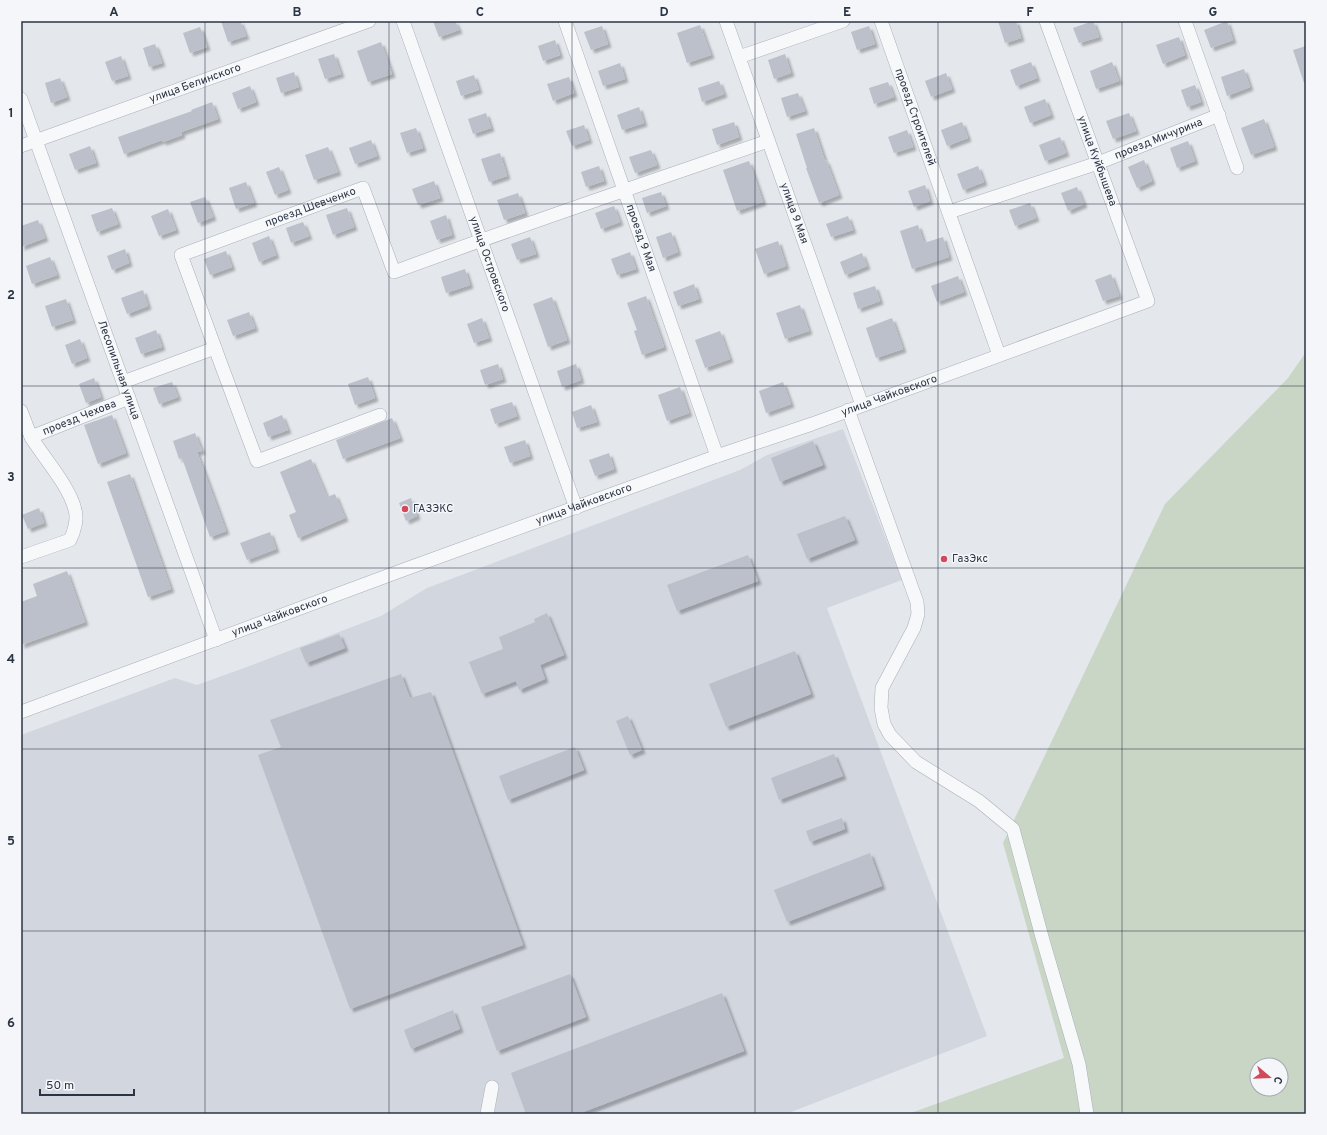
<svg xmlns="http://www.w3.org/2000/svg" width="1327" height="1135" font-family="Overpass,sans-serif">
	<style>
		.built { fill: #d2d6de }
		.green { fill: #c9d6c5; fill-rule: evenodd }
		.building { fill: #bbc0ca; filter: url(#shadow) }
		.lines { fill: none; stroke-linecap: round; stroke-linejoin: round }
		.minor-casing { stroke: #a9aeb7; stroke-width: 14 }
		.minor { stroke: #f7f8fa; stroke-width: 13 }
		.grid { fill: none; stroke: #2b3445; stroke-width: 1; stroke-opacity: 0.55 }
		.poi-dot { fill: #d1495b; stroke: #f4f6f9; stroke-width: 1.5 }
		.labels { text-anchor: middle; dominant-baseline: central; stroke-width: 3; stroke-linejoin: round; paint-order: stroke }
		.street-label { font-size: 11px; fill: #2b3445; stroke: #f4f6f9 }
		.poi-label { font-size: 11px; fill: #2b3445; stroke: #f4f6f9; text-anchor: start }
		.neatline { fill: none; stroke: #2b3445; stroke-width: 1.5 }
		.grid-label { font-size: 13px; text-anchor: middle; font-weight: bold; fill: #2b3445 }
	</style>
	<defs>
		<filter id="shadow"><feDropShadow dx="3.5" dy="3.5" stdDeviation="1" flood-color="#0004"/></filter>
	</defs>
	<rect width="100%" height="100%" fill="#e4e7ec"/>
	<path class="built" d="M 843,429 L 902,580 L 827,608 L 987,1036 L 786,1114 L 21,1114 L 21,735 L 175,678 L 197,685 L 244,668 L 381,616 L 427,588 L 740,470 L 767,455 Z"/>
	<path class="green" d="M 1306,352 L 1306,1114 L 908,1114 L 1064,1058 L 1003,843 L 1165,504 L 1288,378 ZM 1257,1065 L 1281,1065 L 1281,1089 L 1257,1089 Z"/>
	<path class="building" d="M 221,21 L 240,21 L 246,36 L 228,42 Z
		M 433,21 L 455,21 L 459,30 L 439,37 Z
		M 998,21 L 1016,21 L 1021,38 L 1005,43 Z
		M 1093,21 L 1099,37 L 1079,43 L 1073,28 Z
		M 1227,21 L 1233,40 L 1211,48 L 1204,30 Z
		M 700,25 L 711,55 L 687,63 L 677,33 Z
		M 602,26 L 608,44 L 591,50 L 584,32 Z
		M 869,26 L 875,44 L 857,50 L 851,32 Z
		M 200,27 L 207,47 L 190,53 L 183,33 Z
		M 1179,37 L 1185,55 L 1163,64 L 1156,45 Z
		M 555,40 L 560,55 L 543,61 L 538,46 Z
		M 381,42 L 392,74 L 368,82 L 357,51 Z
		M 155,44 L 162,63 L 149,67 L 143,48 Z
		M 1306,46 L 1306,83 L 1304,83 L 1293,50 Z
		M 334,54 L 341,74 L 325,79 L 318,59 Z
		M 785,54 L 791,73 L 774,79 L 768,60 Z
		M 121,56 L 128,76 L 112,81 L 105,62 Z
		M 1031,62 L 1037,78 L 1016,86 L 1010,70 Z
		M 1112,62 L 1119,81 L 1096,89 L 1090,71 Z
		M 620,63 L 625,79 L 603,86 L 598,71 Z
		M 1244,69 L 1250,87 L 1227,96 L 1221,77 Z
		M 294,72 L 299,87 L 281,93 L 276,78 Z
		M 946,73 L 952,89 L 931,97 L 925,81 Z
		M 474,75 L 479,90 L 461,96 L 456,81 Z
		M 569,77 L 574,93 L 553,101 L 547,84 Z
		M 60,78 L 67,97 L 51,103 L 45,83 Z
		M 719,81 L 724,94 L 702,102 L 698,88 Z
		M 888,82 L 894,97 L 874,104 L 869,88 Z
		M 1195,85 L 1201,102 L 1187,107 L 1181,90 Z
		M 250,86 L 256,102 L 238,109 L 232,93 Z
		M 798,93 L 805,111 L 787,117 L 781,98 Z
		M 1045,99 L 1051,115 L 1030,123 L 1024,107 Z
		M 212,102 L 218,119 L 181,132 L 182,135 L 163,142 L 162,140 L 124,154 L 118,137 L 192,111 L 191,110 Z
		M 639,107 L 644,123 L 622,130 L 617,115 Z
		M 486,113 L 491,128 L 473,134 L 468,119 Z
		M 1129,113 L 1136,131 L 1113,139 L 1106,121 Z
		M 1264,119 L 1274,147 L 1251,155 L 1241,128 Z
		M 734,122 L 739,137 L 717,145 L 712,129 Z
		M 962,122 L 968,138 L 947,146 L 941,130 Z
		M 584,125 L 589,140 L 572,146 L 566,131 Z
		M 416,128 L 423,148 L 407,153 L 400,133 Z
		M 814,128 L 825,161 L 826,160 L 839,195 L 819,203 L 806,168 L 807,168 L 796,134 Z
		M 907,130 L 913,147 L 894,153 L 888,137 Z
		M 1060,137 L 1066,153 L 1045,161 L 1039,145 Z
		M 371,140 L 377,156 L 355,164 L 349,148 Z
		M 1188,141 L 1195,161 L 1177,168 L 1170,148 Z
		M 90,146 L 96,163 L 75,170 L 69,154 Z
		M 328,147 L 338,172 L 314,180 L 305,155 Z
		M 651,150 L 657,165 L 635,173 L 629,157 Z
		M 500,153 L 507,176 L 489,182 L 481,159 Z
		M 1144,160 L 1152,181 L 1137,188 L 1128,167 Z
		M 749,161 L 763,202 L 737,211 L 723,170 Z
		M 599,166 L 604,181 L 586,187 L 581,172 Z
		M 978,166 L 984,182 L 963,190 L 957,174 Z
		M 279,167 L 288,190 L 275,195 L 266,172 Z
		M 434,181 L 440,198 L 418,205 L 412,189 Z
		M 246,182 L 254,203 L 236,209 L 229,188 Z
		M 925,185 L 930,201 L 914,207 L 908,191 Z
		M 1077,187 L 1084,204 L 1068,211 L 1061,193 Z
		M 661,192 L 666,206 L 647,213 L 642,198 Z
		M 518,193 L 525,213 L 504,220 L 497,200 Z
		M 205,197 L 213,217 L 198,223 L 190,202 Z
		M 1030,203 L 1036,218 L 1015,226 L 1009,210 Z
		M 614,206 L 620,222 L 601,229 L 595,213 Z
		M 112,208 L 118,224 L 97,232 L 91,215 Z
		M 347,208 L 354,227 L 333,235 L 326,215 Z
		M 168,209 L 176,230 L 159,236 L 151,216 Z
		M 446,215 L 452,235 L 437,240 L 430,221 Z
		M 848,216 L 853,230 L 831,237 L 826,224 Z
		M 38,220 L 45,238 L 21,247 L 21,226 Z
		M 303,222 L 309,236 L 291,243 L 286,228 Z
		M 918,225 L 924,243 L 943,237 L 949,257 L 912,269 L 900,231 Z
		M 671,232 L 678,252 L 663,258 L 656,237 Z
		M 269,236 L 276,255 L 259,262 L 252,243 Z
		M 530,237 L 536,254 L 517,260 L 511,244 Z
		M 778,241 L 786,266 L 764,274 L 755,249 Z
		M 125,249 L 129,263 L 112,270 L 107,256 Z
		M 226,251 L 232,267 L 210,275 L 204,259 Z
		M 630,252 L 636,269 L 617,275 L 611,259 Z
		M 862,253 L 867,266 L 845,275 L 840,262 Z
		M 50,257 L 57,275 L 32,284 L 26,266 Z
		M 465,269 L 470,285 L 446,293 L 441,277 Z
		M 1111,274 L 1119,296 L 1103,301 L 1095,280 Z
		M 958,276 L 964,292 L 937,302 L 931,286 Z
		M 694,284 L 699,299 L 678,306 L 673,292 Z
		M 875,286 L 880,301 L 858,309 L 853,293 Z
		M 143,290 L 148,306 L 127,314 L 121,298 Z
		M 646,296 L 664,347 L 642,355 L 634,331 L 637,330 L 627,303 Z
		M 552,297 L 567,340 L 548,347 L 533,304 Z
		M 66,299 L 73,320 L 52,327 L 45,306 Z
		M 800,305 L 809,331 L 785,339 L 776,313 Z
		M 249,312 L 255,328 L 233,336 L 227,320 Z
		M 482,318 L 489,338 L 474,343 L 467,324 Z
		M 892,318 L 903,349 L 876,358 L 866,328 Z
		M 156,330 L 162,347 L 141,354 L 135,338 Z
		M 720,331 L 730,359 L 705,368 L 695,340 Z
		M 80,339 L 87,358 L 72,364 L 65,345 Z
		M 498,364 L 503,379 L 485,385 L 480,370 Z
		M 576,364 L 581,380 L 562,387 L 557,371 Z
		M 368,377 L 375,398 L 355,405 L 348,384 Z
		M 94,378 L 101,397 L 86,403 L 79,384 Z
		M 172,382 L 178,397 L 159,404 L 153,388 Z
		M 783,382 L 791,404 L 766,413 L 759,391 Z
		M 680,387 L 689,413 L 667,421 L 658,395 Z
		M 512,402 L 517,416 L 495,424 L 490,409 Z
		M 591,405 L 597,422 L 577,428 L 572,412 Z
		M 112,415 L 126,453 L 98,464 L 84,425 Z
		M 282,415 L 288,430 L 268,437 L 263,423 Z
		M 392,418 L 400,438 L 343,459 L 336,440 Z
		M 195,433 L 202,451 L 197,452 L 226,531 L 210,537 L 182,458 L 179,459 L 173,441 Z
		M 525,440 L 530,456 L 510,463 L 504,447 Z
		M 813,441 L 823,465 L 780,482 L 771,458 Z
		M 609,453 L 614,469 L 595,476 L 589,460 Z
		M 311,459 L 327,497 L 335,494 L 345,518 L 298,538 L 289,515 L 296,512 L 280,472 Z
		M 130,474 L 171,589 L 148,597 L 107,482 Z
		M 411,498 L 417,516 L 406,521 L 399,503 Z
		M 39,508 L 44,523 L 28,529 L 22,515 Z
		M 845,516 L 855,540 L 807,559 L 797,534 Z
		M 270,532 L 276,549 L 247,560 L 240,543 Z
		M 748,555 L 758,581 L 677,611 L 667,585 Z
		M 67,571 L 85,622 L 21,645 L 21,602 L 37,596 L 33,584 Z
		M 547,613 L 564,655 L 540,665 L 545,679 L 519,690 L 516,681 L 482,694 L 469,662 L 503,649 L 499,637 L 535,622 L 534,619 Z
		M 339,634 L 345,648 L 306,663 L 300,648 Z
		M 795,651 L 811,694 L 726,727 L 709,684 Z
		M 401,674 L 410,698 L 431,692 L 523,945 L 350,1009 L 258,755 L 281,747 L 270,720 Z
		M 628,716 L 642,750 L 630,755 L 616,721 Z
		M 575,747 L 584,770 L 508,800 L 499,776 Z
		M 834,754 L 843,776 L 779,800 L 771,778 Z
		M 842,818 L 845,829 L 810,842 L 806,831 Z
		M 870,853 L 882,886 L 787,922 L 774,890 Z
		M 570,974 L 586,1017 L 497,1051 L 481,1007 Z
		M 722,993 L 744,1051 L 578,1114 L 526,1114 L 511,1073 Z
		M 453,1010 L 460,1029 L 411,1049 L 404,1030 Z"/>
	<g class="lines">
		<g class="minor-casing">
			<g id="minor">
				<path id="s1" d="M 403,21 L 576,508"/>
				<path id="s2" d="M 565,21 L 717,456"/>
				<path id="s3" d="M 726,21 L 862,405"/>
				<path id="s4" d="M 881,21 L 999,355"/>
				<path d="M 1185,21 L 1237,168"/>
				<path d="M 739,57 L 843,21"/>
				<path id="s5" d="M 21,99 L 216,640"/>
				<path id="s6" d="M 21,146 L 369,21"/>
				<path id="s7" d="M 949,212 L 1098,163 L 1219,115"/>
				<path d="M 215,348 L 257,461 L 380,415"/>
				<path id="s8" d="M 123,382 L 215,348 L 181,255 L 363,188 L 394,272 C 518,226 643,184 768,141"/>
				<path d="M 848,410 L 917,602 L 918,614 L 914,628 L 882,688 L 881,708 L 884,724 L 890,735 L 916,762 L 979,801 L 1013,829 L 1042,937 L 1079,1064 L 1087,1114"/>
				<path id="s9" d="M 21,411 L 31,437 L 129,398"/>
				<path d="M 21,557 L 70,540 C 74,532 78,519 75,510 C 70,487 44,458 31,437"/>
				<path id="s10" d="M 21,712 L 403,570 L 717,456 L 812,424 L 1148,301 L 1046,21"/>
				<path d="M 487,1114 L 492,1087"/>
			</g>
		</g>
		<use href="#minor" class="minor"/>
	</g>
	<path class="grid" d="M 205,21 L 205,1114M 389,21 L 389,1114M 572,21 L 572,1114M 755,21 L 755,1114M 938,21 L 938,1114M 1122,21 L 1122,1114M 21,204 L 1306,204M 21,386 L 1306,386M 21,568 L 1306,568M 21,749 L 1306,749M 21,931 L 1306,931"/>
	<g class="poi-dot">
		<circle cx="405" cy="509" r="4"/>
		<circle cx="944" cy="559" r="4"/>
	</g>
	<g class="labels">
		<g class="street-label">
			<text stroke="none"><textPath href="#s6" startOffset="185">улица Белинского</textPath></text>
			<text stroke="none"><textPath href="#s4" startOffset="102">проезд Строителей</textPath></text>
			<text stroke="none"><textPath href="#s7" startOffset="222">проезд Мичурина</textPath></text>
			<text transform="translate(1097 161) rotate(70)">улица Куйбышева</text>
			<text stroke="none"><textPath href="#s8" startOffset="335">проезд Шевченко</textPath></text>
			<text stroke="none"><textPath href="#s3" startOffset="204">улица 9 Мая</textPath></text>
			<text stroke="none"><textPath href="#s2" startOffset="230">проезд 9 Мая</textPath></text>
			<text stroke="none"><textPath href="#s1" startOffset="258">улица Островского</textPath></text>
			<text stroke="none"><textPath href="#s5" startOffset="288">Лесопильная улица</textPath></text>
			<text stroke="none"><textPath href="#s10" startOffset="924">улица Чайковского</textPath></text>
			<text stroke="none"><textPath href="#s9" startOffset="80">проезд Чехова</textPath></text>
			<text stroke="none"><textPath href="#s10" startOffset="600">улица Чайковского</textPath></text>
			<text stroke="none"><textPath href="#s10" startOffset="276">улица Чайковского</textPath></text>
		</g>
		<g class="poi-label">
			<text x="413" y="509">ГАЗЭКС</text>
			<text x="952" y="559">ГазЭкс</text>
		</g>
	</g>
	<rect width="1327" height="1135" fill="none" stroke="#f4f6f9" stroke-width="44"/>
	<g transform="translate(1269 1077) rotate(109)"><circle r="19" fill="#f4f6f9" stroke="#a4a8b1"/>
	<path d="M0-3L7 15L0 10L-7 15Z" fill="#d1495b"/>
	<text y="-6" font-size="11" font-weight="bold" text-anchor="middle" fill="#2b3445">С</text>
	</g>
	<path d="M40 1089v6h94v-6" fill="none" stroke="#2b3445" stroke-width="2"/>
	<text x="46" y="1089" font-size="12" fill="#2b3445" stroke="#f4f6f9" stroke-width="3" paint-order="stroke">50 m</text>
	<rect x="22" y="22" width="1283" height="1091" class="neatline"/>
	<g class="grid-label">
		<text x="114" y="16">A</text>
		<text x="297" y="16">B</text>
		<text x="480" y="16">C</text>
		<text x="664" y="16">D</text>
		<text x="847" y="16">E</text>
		<text x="1030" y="16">F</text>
		<text x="1213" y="16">G</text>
		<text x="11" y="117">1</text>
		<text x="11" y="299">2</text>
		<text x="11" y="481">3</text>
		<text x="11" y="663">4</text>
		<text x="11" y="845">5</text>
		<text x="11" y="1027">6</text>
	</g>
</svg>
